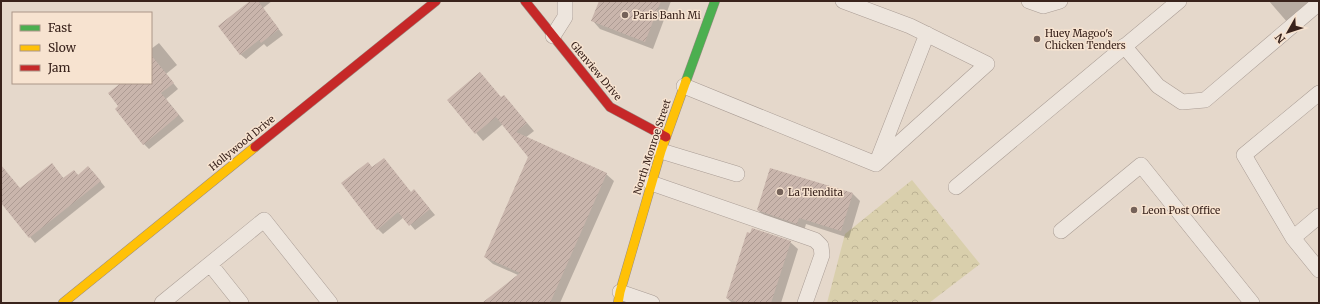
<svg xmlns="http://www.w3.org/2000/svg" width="1320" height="304" font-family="Merriweather,serif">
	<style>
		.forest { fill: url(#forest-crowns) }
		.shadow { fill: #0003 }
		.building { fill: url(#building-hatch) }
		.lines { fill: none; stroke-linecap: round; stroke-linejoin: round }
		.lane-casing { stroke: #aa9d95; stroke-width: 16 }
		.fast-casing { stroke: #9a8d84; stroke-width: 10 }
		.slow-casing { stroke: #9a8d84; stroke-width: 10 }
		.jam-casing { stroke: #9a8d84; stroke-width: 10 }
		.lane { stroke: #ede5dd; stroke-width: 15 }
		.fast { stroke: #4caf50; stroke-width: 9 }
		.slow { stroke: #ffc107; stroke-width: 9 }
		.jam { stroke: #c62828; stroke-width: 9 }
		.poi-dot { fill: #756259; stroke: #f7e3d0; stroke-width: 1.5 }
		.labels { text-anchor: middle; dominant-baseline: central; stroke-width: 3; stroke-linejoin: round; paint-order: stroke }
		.poi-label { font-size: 10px; fill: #39231c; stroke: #f7e3d0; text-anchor: start }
		.street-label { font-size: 10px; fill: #39231c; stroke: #f7e3d0 }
	</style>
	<defs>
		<pattern id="forest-crowns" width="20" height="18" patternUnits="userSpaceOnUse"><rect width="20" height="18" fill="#d9cfac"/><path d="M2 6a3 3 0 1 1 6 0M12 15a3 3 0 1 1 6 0" fill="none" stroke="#bbb193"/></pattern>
		<pattern id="building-hatch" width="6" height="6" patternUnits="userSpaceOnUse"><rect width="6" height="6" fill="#c9b5ac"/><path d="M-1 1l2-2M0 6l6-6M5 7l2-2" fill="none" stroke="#ad9b93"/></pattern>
	</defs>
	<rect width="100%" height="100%" fill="#e5d8cb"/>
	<path class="forest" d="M 912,180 L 980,264 L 929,303 L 827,303 L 845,234 Z"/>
	<path class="shadow" d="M 252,1 L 272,1 L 263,8 L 283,35 L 267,47 L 264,44 L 246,59 L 240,54 Z
		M 600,1 L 671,1 L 653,49 L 600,29 L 593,21 Z
		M 1269,1 L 1314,1 L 1288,23 Z
		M 159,43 L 177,65 L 166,74 L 178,89 L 166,99 L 184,121 L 149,149 L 144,144 L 120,106 L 123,83 L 151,83 L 151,49 Z
		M 504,96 L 534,131 L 525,138 L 606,174 L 614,181 L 560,303 L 483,303 L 518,275 L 493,264 L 485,257 L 529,156 L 503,124 L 483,141 L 448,100 L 501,98 Z
		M 52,164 L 64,179 L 93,172 L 105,187 L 35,243 L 1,202 L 1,170 L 20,189 Z
		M 372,168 L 411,193 L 414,190 L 435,215 L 415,230 L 404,217 L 383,234 L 378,229 Z
		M 852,193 L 860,201 L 849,238 L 806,224 L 804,231 L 766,218 L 758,210 Z
		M 790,242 L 798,249 L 781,303 L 732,303 L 727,298 Z"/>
	<path class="building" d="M 250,1 L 258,1 L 279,29 L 261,43 L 259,40 L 240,55 L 218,26 Z
		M 599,1 L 661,1 L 645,42 L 591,21 Z
		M 151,55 L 174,83 L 161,93 L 179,115 L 143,145 L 115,109 L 118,106 L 108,93 L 121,83 L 151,83 Z
		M 480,72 L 501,97 L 504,95 L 527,123 L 516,132 L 607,173 L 550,303 L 482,303 L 520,273 L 484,257 L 528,157 L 496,117 L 475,134 L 447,100 Z
		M 384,158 L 411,192 L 414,189 L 430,209 L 409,226 L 398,212 L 377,230 L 341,183 L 368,162 L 372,167 Z
		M 52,163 L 63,178 L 74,170 L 78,175 L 88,166 L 101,181 L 29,238 L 1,203 L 1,165 L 20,188 Z
		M 770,168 L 853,193 L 841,231 L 799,218 L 797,224 L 757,210 Z
		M 752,228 L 791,241 L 771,303 L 740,303 L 726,298 L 747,232 L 750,233 Z"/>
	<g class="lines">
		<g class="lane-casing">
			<path id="lane" d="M 843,1 L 910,26 L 987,64 L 876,164
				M 1029,1 L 1043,6 L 1060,1
				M 553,36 L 565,17 L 565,1
				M 1124,46 L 1158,86 L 1182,102 L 1205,100 L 1319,3
				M 684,86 L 876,164
				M 1319,93 L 1244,155 L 1293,238 L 1319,270
				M 661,151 L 737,174
				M 877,162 L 927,34
				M 651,183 L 815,240 L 821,246 L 822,255 L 805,303
				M 956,187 L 1179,1
				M 1061,231 L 1141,165 L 1252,303
				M 1293,238 L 1319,216
				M 210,264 L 241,303
				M 620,292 L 652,303
				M 162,303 L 264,220 L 330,303"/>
		</g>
		<g class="fast-casing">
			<path id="fast" d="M 686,81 L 715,1"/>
		</g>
		<g class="slow-casing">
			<path id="slow" d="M 63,303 L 255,147
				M 618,303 L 620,292 L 661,151 L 686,81"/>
		</g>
		<g class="jam-casing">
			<path id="jam" d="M 525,1 L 610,107 L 666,137
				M 255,147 L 436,1"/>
		</g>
		<use href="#lane" class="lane"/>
		<use href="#fast" class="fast"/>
		<use href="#slow" class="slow"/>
		<use href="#jam" class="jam"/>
	</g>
	<g class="poi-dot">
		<circle cx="625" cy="15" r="4"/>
		<circle cx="1037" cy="39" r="4"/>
		<circle cx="780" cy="192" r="4"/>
		<circle cx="1134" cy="210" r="4"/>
	</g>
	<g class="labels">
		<g class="poi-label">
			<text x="633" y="15">Paris Banh Mi</text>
			<text x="1045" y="33">Huey Magoo's<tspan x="1045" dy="12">Chicken Tenders</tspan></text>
			<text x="788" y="192">La Tiendita</text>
			<text x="1142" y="210">Leon Post Office</text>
		</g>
		<g class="street-label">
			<text transform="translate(596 71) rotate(50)">Glenview Drive</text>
			<text transform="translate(242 143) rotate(-39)">Hollywood Drive</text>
			<text transform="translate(652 147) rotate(-72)">North Monroe Street</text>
		</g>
	</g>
	<rect width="1320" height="304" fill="none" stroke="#39231c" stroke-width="4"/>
	<rect x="12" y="12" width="140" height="72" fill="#f7e3d0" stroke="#ab9688"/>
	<rect x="20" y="25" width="20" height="6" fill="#4caf50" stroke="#ab9688"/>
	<text x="48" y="32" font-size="12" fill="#39231c">Fast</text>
	<rect x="20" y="45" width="20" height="6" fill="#ffc107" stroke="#ab9688"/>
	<text x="48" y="52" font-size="12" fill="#39231c">Slow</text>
	<rect x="20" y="65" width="20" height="6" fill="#c62828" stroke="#ab9688"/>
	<text x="48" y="72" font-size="12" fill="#39231c">Jam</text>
	<g transform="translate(1288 32) rotate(231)" stroke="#f7e3d0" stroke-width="3" paint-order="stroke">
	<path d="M0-3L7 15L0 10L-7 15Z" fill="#39231c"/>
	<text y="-6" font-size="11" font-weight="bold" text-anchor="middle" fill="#39231c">N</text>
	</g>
</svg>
